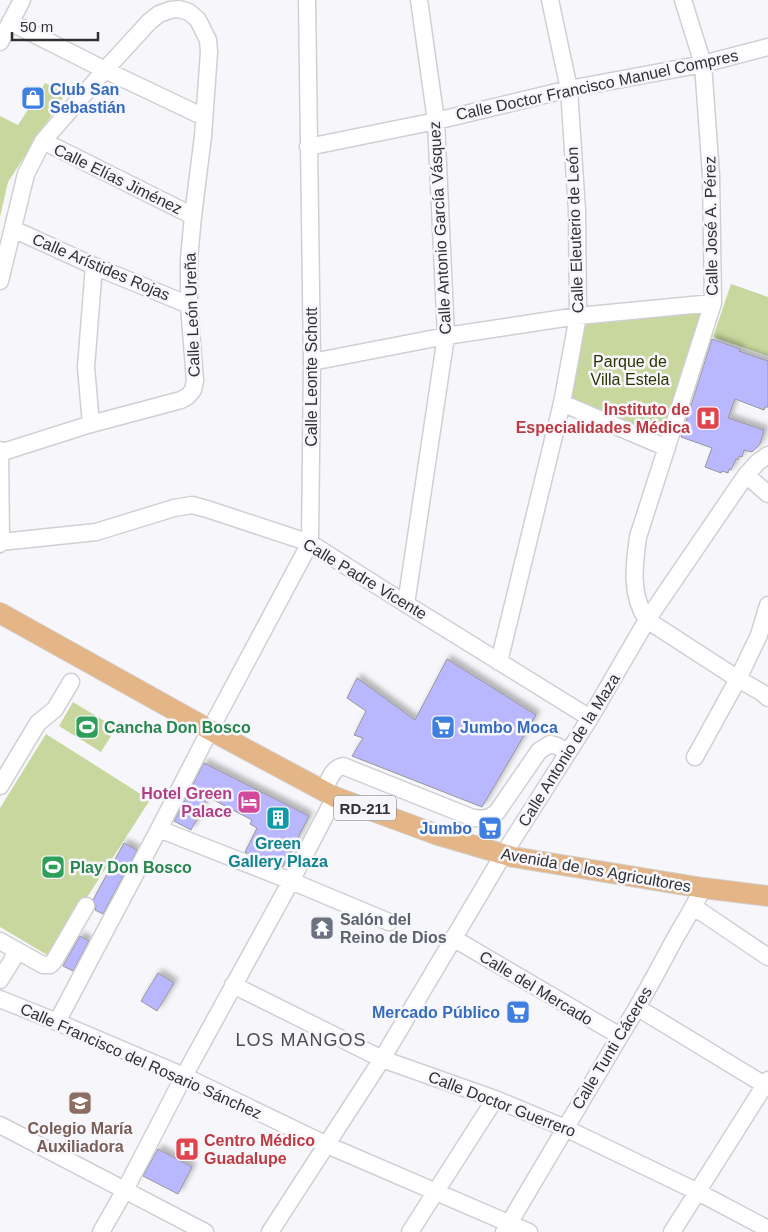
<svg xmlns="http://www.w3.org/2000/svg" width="768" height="1232" font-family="Helvetica,sans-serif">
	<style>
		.green { fill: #c7d79d }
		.building { fill: #b9b7fd; stroke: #96979a; filter: url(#shadow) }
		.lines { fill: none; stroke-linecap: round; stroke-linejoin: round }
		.minor-casing { stroke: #cfd0d3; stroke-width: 19 }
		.major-casing { stroke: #d2d2d2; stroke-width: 22 }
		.minor { stroke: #fff; stroke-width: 16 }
		.major { stroke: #e4b587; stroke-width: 20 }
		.labels { text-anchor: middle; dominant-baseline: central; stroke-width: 5; stroke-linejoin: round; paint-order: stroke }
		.shield { fill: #f7f7fb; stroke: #6c6c6f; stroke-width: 1 }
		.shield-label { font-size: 15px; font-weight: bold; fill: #313133 }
		.street-label { font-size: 16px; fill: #313133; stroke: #f7f7fb }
		.shop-label { font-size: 16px; font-weight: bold; fill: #366cbe; stroke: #f7f7fb; text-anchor: start }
		.park-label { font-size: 16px; fill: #2b3500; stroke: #f7f7fb }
		.health-label { font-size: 16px; font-weight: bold; fill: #be3a42; stroke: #f7f7fb; text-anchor: end }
		.leisure-label { font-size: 16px; font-weight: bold; fill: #27864d; stroke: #f7f7fb; text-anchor: start }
		.hotel-label { font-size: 16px; font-weight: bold; fill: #b23c85; stroke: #f7f7fb; text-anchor: end }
		.culture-label { font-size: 16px; font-weight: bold; fill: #0d838f; stroke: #f7f7fb }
		.worship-label { font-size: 16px; font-weight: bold; fill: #5b616d; stroke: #f7f7fb; text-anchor: start }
		.education-label { font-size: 16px; font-weight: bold; fill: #785e54; stroke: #f7f7fb }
		.neighbourhood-label { font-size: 18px; letter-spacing: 1px; fill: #4d4d50; stroke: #f7f7fb }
	</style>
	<defs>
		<filter id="shadow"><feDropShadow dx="4" dy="-4" stdDeviation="2.5" flood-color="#0004"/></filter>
	</defs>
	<rect width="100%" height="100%" fill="#f7f7fb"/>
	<path class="green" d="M 45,83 L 66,93 L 8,182 L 0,217 L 0,116 L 18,125 Z
		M 731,284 L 768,297 L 768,356 L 713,337 Z
		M 705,309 L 665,444 L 562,403 L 581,319 Z
		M 73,702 L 116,728 L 101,752 L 59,726 Z
		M 46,734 L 150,800 L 49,956 L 0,927 L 0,808 Z"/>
	<path class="building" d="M 712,339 L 740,349 L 739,351 L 768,361 L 768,407 L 765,407 L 764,410 L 735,399 L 728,418 L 764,430 L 760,444 L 752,452 L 744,450 L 742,457 L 739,456 L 738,460 L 736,459 L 731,470 L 729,469 L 728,473 L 722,471 L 721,473 L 705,467 L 712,448 L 681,437 Z
		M 447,659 L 536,715 L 482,807 L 352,756 L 363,738 L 354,735 L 366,711 L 347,698 L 357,678 L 415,720 Z
		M 204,763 L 309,816 L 283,867 L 245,852 L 257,828 L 250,824 L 252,820 L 208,797 L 191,830 L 174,821 Z
		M 124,843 L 137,850 L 103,914 L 95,910 L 96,906 L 93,900 Z
		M 80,936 L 89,941 L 73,971 L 63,966 Z
		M 158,973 L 174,983 L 157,1011 L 141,1001 Z
		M 158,1149 L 192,1167 L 178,1194 L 143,1176 Z"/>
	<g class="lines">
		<g class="minor-casing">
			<path id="minor" d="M 683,0 L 703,64 L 711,175 L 713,303 L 638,537 C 634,566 630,595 647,620 L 738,679 L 761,692 L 768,698
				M 10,22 L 105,70 L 204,117
				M 0,42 L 22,0
				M 43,141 L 193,216
				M 308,147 L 436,121 L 569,89 L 703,64 L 768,47
				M 13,229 L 94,266 L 189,305
				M 0,281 L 26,174 L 43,141 L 105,70 L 149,22 L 159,14 L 170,10 L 179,9 L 189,12 L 198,20 L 208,40 L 209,52 L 203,136 L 193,216 L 189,259 L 189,305 L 195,381 L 193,390 L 188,396 L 181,400 L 91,424 L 0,453
				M 312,362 L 446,336 L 578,316 L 713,303
				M 562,403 L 667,448
				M 91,424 L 86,367 L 94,266
				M 0,450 L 1,542 L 0,544
				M 746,475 L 768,494
				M 1,542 L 96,532 L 174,508 L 192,505 L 207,509 L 310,543 L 406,604 L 590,718
				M 406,604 L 446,336 L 436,121 L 419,0
				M 499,662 L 562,403 L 578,316 L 577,211 L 569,89 L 550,0
				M 695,757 L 738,679 L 759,635 L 768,605
				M 0,786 L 38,723 L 55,709 L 71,682
				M 324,790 C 329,781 332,768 343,766 L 473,818 C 484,819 489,819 497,812 L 539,751 L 550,744 L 557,746 L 568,752
				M 159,829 L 291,881 L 389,922
				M 694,907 L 768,957
				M 453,938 L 620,1036
				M 0,941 L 43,965 L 50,965 L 54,961 L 86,906
				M 0,980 L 13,959 L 15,950
				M 233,985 L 382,1059 L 495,1099 L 565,1128 L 698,1192 L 768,1229
				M 0,999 L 57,1022 L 184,1076 L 327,1145 L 529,1232
				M 638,1008 L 768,1087
				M 57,1022 L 159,829 L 210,730 L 310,543 L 312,362 L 307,0
				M 0,1125 L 205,1232
				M 101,1232 L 125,1190 L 184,1076 L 291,881 L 335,797
				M 270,1232 L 382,1059 L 503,855 L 590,718 L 647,620 L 746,475 L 758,462 L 768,455
				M 410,1232 L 495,1099
				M 504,1232 L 620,1036 C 639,1006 656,974 673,942 C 683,924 694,907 703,888
				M 672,1232 L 768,1080"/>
		</g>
		<g class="major-casing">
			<path id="major" d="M 0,613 L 210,730 L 335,797 L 438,835 L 513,857 L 703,888 L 768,896"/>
		</g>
		<use href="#minor" class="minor"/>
		<use href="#major" class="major"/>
	</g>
	<defs>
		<g id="shop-square" transform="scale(1.25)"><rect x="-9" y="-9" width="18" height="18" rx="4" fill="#3f7fe0" stroke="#f7f7fb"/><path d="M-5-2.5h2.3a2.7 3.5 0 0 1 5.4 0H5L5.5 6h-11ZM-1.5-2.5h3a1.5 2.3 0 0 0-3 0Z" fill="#fff"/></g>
		<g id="hospital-square" transform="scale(1.25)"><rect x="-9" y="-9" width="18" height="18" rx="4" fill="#e0444e" stroke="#f7f7fb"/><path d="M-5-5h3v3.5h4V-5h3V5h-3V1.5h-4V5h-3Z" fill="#fff"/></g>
		<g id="stadium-square" transform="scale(1.25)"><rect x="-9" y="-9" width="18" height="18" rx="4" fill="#2e9e5b" stroke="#f7f7fb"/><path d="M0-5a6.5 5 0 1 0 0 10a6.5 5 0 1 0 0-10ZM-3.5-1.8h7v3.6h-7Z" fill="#fff"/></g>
		<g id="supermarket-square" transform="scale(1.25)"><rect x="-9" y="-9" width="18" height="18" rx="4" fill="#3f7fe0" stroke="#f7f7fb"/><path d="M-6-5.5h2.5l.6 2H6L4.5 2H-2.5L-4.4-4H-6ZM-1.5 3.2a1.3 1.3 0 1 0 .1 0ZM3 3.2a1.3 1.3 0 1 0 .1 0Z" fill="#fff"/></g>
		<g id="hotel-square" transform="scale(1.25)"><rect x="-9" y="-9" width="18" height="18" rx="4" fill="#d1479c" stroke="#f7f7fb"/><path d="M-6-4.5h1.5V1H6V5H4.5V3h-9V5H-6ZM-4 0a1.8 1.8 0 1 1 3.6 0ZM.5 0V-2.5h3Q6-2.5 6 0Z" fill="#fff"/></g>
		<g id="building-square" transform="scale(1.25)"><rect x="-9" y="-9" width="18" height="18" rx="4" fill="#0f9aa8" stroke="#f7f7fb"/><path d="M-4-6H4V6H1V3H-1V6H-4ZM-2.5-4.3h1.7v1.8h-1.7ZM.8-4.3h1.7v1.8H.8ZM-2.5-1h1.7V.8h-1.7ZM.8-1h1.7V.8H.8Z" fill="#fff"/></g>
		<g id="temple-square" transform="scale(1.25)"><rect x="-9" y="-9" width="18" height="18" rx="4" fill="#6b7280" stroke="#f7f7fb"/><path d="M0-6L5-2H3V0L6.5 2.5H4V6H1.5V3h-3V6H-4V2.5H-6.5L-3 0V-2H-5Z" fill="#fff"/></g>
		<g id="school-square" transform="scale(1.25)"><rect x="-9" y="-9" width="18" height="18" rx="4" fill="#8d6e63" stroke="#f7f7fb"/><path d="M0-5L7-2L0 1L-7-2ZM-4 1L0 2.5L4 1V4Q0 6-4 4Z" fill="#fff"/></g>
	</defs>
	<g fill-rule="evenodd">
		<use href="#shop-square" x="33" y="98"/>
		<use href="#hospital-square" x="708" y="418"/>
		<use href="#stadium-square" x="87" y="727"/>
		<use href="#supermarket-square" x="443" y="727"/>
		<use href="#hotel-square" x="249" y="802"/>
		<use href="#building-square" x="278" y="818"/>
		<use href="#supermarket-square" x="490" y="828"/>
		<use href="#stadium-square" x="53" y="867"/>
		<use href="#temple-square" x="322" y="928"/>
		<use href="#supermarket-square" x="518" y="1012"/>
		<use href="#school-square" x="80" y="1103"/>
		<use href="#hospital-square" x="187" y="1149"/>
	</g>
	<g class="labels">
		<rect class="shield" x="334" y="795.5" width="62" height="25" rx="4"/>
		<g class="shield-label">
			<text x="365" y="808">RD-211</text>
		</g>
		<g class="street-label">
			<text transform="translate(597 85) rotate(-12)">Calle Doctor Francisco Manuel Compres</text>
			<text transform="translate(118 179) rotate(26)">Calle Elías Jiménez</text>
			<text transform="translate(711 226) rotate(-91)">Calle José A. Pérez</text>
			<text transform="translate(440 228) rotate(-93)">Calle Antonio García Vásquez</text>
			<text transform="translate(575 230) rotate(-92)">Calle Eleuterio de León</text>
			<text transform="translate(101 267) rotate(23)">Calle Arístides Rojas</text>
			<text transform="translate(192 315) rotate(-92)">Calle León Ureña</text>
			<text transform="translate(311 377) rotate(-90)">Calle Leonte Schott</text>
			<text transform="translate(365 579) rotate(31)">Calle Padre Vicente</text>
			<text transform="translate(569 750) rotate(-58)">Calle Antonio de la Maza</text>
			<text transform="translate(596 870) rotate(10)">Avenida de los Agricultores</text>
			<text transform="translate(536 988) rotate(31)">Calle del Mercado</text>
			<text transform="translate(612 1048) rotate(-59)">Calle Tunti Cáceres</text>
			<text transform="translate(141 1061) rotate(24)">Calle Francisco del Rosario Sánchez</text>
			<text transform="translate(502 1104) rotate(21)">Calle Doctor Guerrero</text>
		</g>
		<g class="shop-label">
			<text x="50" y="89">Club San<tspan x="50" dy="18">Sebastián</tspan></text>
			<text x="460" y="727">Jumbo Moca</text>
			<text x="472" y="828" text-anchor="end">Jumbo</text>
			<text x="500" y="1012" text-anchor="end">Mercado Público</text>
		</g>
		<g class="park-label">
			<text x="630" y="361">Parque de<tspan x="630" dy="18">Villa Estela</tspan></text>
		</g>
		<g class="health-label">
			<text x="690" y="409">Instituto de<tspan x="690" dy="18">Especialidades Médica</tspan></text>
			<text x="204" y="1140" text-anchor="start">Centro Médico<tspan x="204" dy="18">Guadalupe</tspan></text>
		</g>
		<g class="leisure-label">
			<text x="104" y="727">Cancha Don Bosco</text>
			<text x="70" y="867">Play Don Bosco</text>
		</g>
		<g class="hotel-label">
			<text x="232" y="793">Hotel Green<tspan x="232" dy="18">Palace</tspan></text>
		</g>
		<g class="culture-label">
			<text x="278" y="843">Green<tspan x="278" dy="18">Gallery Plaza</tspan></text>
		</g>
		<g class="worship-label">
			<text x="340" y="919">Salón del<tspan x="340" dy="18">Reino de Dios</tspan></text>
		</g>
		<g class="education-label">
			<text x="80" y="1128">Colegio María<tspan x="80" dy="18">Auxiliadora</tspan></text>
		</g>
		<g class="neighbourhood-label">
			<text x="301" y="1040">LOS MANGOS</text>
		</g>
	</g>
	<path d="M12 32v8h86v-8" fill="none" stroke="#313133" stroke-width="2.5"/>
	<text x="20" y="32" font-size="15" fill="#313133" stroke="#f7f7fb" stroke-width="4" paint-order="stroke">50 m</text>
</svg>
